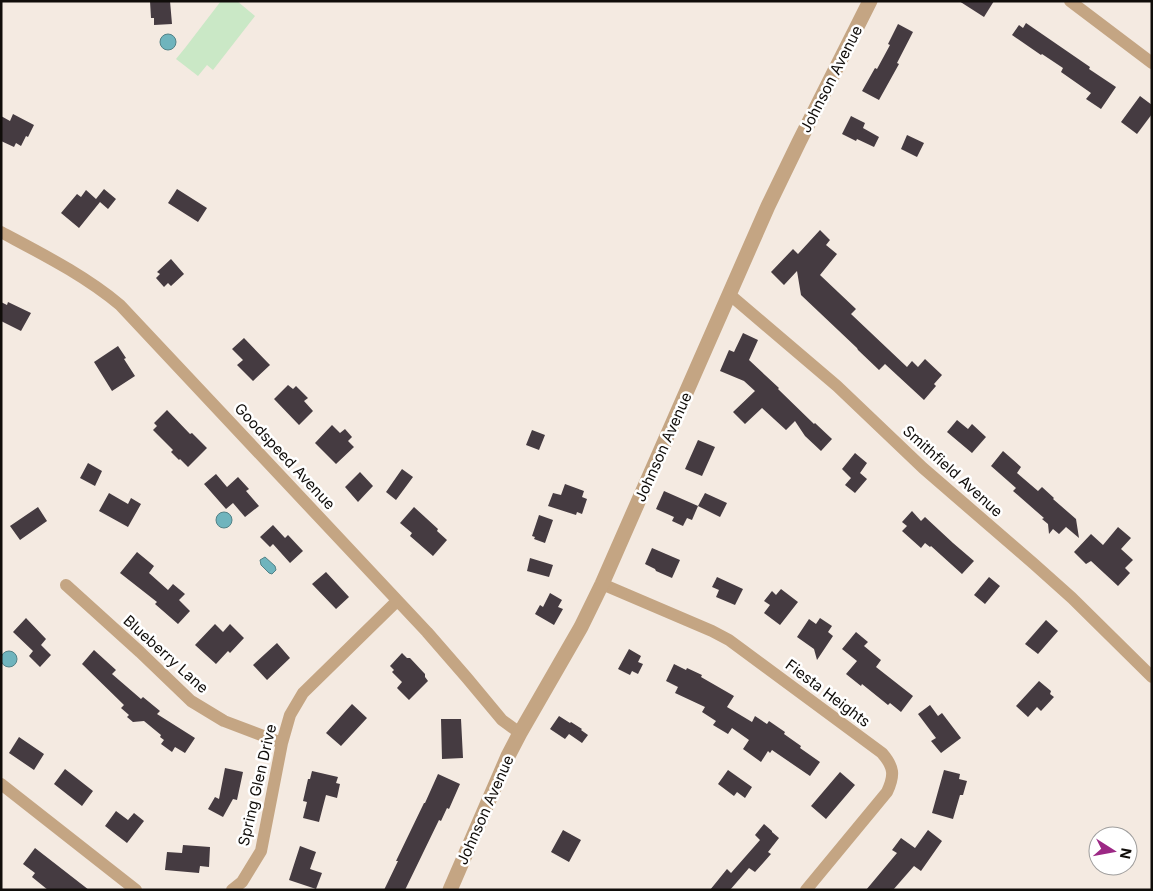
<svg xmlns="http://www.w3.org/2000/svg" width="1153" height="891" font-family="Inter,sans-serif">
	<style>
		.green { fill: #cae8c6 }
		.water { fill: #6fb4bd; stroke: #528287 }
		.building { fill: #453b41 }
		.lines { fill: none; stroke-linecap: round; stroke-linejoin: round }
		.minor { stroke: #c4a583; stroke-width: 12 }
		.tertiary { stroke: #c4a583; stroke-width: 15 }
		.labels { text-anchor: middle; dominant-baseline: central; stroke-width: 5; stroke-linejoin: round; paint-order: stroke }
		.street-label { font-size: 15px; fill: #100d0a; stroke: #fff }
	</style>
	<rect width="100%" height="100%" fill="#f4eae1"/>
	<path class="green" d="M 221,1 L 237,1 L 255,16 L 213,70 L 207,65 L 198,76 L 176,59 L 185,48 Z"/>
	<path class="water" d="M160 42a8 8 0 1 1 16 0a8 8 0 1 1-16 0Z
		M216 520a8 8 0 1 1 16 0a8 8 0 1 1-16 0Z
		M 265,557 L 275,566 L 276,570 L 272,574 L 269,573 L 261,565 L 260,560 Z
		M1 659a8 8 0 1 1 16 0a8 8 0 1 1-16 0Z"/>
	<path class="building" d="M 150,1 L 170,1 L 172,24 L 154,25 L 154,18 L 151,18 Z
		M 959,1 L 994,1 L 984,17 Z
		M 1026,23 L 1090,67 L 1089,69 L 1116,87 L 1101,109 L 1086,99 L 1091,93 L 1061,72 L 1063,68 L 1042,54 L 1041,55 L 1012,35 L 1019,25 L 1023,28 Z
		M 898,24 L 913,32 L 897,63 L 899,64 L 879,100 L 862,91 L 875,68 L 877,69 L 890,45 L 888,44 Z
		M 1140,96 L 1152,105 L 1152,114 L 1137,134 L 1121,122 Z
		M 13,114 L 34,125 L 28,137 L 26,136 L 21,146 L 16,143 L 14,147 L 1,141 L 1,116 L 10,121 Z
		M 851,116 L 865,123 L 863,128 L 879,137 L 874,147 L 857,139 L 856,141 L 842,134 Z
		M 907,135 L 924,143 L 917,157 L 901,149 Z
		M 104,189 L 116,199 L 108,209 L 100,202 L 79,228 L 61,213 L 77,194 L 81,197 L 86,190 L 96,199 Z
		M 177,189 L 207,208 L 198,222 L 168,203 Z
		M 820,230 L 830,240 L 826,245 L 837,254 L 820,275 L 856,309 L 851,314 L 907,367 L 912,361 L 918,367 L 925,359 L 942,375 L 934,384 L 936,386 L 924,400 L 885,364 L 879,370 L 858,350 L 857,348 L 801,295 L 797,271 L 784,285 L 771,272 L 793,249 L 798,254 Z
		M 171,259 L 184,274 L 171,286 L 168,283 L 164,287 L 156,278 L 160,274 L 157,272 Z
		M 1,302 L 7,305 L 8,302 L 31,313 L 21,331 L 1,321 Z
		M 743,333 L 758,340 L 749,360 L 779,388 L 778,389 L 814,424 L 815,423 L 832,439 L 821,451 L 805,436 L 795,421 L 786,430 L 762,408 L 745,424 L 733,412 L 755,391 L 744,381 L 720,371 L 729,350 L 734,352 Z
		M 244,338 L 270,365 L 253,381 L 237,365 L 243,360 L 232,349 Z
		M 118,346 L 126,358 L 124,359 L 135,376 L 112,391 L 94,362 Z
		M 288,385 L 293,389 L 296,386 L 308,398 L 304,401 L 313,411 L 299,425 L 274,399 Z
		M 167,410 L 190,434 L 192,433 L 207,448 L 188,467 L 180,459 L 179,460 L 171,452 L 173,450 L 153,430 L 157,426 L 154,423 Z
		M 957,420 L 968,429 L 972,424 L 986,437 L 972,453 L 947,432 Z
		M 332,425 L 340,433 L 345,429 L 352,437 L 348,441 L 354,447 L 336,464 L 315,443 Z
		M 532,430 L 545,435 L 539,450 L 526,445 Z
		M 698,440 L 715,447 L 702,476 L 685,469 Z
		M 1003,451 L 1021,467 L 1017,473 L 1038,491 L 1042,487 L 1054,498 L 1053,499 L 1076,519 L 1079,538 L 1066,527 L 1059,534 L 1053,529 L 1049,534 L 1048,524 L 1042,519 L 1044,518 L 1013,491 L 1016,488 L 991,466 Z
		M 855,453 L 867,463 L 860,473 L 867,479 L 855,493 L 845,485 L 851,478 L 842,469 Z
		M 88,463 L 102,471 L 95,486 L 80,478 Z
		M 402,469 L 413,477 L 396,500 L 386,492 Z
		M 360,472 L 373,486 L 358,502 L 345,487 Z
		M 216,474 L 227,487 L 238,477 L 249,489 L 246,491 L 259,506 L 245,517 L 233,503 L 226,509 L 204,484 Z
		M 565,484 L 584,491 L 582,497 L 587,499 L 582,514 L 577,512 L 576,515 L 548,506 L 553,493 L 561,495 Z
		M 664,491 L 698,506 L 692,520 L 687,518 L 683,526 L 672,521 L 674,517 L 656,509 Z
		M 109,493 L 128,504 L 131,498 L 141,504 L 128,527 L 99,511 Z
		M 705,493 L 727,503 L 720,517 L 698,506 Z
		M 38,507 L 47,521 L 20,540 L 10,526 Z
		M 414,507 L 438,529 L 437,531 L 447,540 L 433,556 L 410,536 L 412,533 L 400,523 Z
		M 912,511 L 921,521 L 925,517 L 953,543 L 974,561 L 962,574 L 931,546 L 930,547 L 925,543 L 921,548 L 902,531 L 907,526 L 902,522 Z
		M 539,515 L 553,520 L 545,543 L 534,539 L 535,537 L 532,536 Z
		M 273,525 L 285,538 L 288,535 L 303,551 L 290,563 L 273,544 L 270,547 L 260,537 Z
		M 1118,527 L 1131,538 L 1121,549 L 1133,560 L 1125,568 L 1130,573 L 1118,586 L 1091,561 L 1086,564 L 1074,552 L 1091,534 L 1103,545 Z
		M 652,548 L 680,560 L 672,578 L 656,571 L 655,569 L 645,564 Z
		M 137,552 L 154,566 L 149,573 L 168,590 L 173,584 L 185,594 L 179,600 L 190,611 L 178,624 L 155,604 L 157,602 L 120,573 Z
		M 530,558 L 553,565 L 549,577 L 527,571 Z
		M 326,572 L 349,597 L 336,609 L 312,584 Z
		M 717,577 L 743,589 L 735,605 L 716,597 L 719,590 L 712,587 Z
		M 989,577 L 1000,586 L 985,604 L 974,595 Z
		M 781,589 L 798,602 L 780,625 L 764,613 L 770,605 L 764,601 L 772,591 L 776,595 Z
		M 550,593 L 562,600 L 558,607 L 563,609 L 554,625 L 535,614 L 540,605 L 543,607 Z
		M 26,618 L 46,639 L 41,645 L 51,655 L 40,667 L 29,656 L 33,651 L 13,632 Z
		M 820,618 L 832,626 L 828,632 L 833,636 L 817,660 L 814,649 L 797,637 L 809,619 L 816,624 Z
		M 1046,620 L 1058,631 L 1038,654 L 1025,644 Z
		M 215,624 L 223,632 L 230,624 L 244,638 L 230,653 L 228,651 L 216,664 L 195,645 Z
		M 856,632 L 868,642 L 864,646 L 881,660 L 876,667 L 913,696 L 901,712 L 890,703 L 888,705 L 862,684 L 861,686 L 846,674 L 857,661 L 842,649 Z
		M 277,643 L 290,658 L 267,680 L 253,665 Z
		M 629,649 L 641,656 L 638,662 L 643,664 L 638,674 L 632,671 L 630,675 L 618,669 Z
		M 94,650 L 116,670 L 112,674 L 141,699 L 143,697 L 160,711 L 157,714 L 195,738 L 185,753 L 175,747 L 172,752 L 161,744 L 164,740 L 160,737 L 161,735 L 144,721 L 133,722 L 127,717 L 129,715 L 121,708 L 124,705 L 82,664 Z
		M 402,653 L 407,658 L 410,658 L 425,674 L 425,677 L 428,681 L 409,700 L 397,688 L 402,682 L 392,672 L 394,670 L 390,666 Z
		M 674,664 L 686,670 L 687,668 L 702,675 L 701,677 L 734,696 L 727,707 L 752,722 L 755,716 L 767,724 L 769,721 L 785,732 L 784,734 L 801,746 L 800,748 L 820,762 L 810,776 L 772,750 L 770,753 L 768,751 L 761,762 L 743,749 L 749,740 L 732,728 L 728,734 L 713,725 L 716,721 L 702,712 L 705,707 L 675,693 L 678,687 L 666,681 Z
		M 1039,681 L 1051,691 L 1050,694 L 1054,697 L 1041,711 L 1037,707 L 1028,717 L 1016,706 Z
		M 352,704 L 367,718 L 341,746 L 326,733 Z
		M 930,705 L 938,716 L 942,713 L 961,738 L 941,753 L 931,741 L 936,738 L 918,714 Z
		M 559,716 L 570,723 L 571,722 L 582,729 L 581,730 L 588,735 L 582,743 L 569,734 L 565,739 L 550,729 Z
		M 441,719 L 461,719 L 463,758 L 442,759 Z
		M 19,737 L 44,754 L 34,770 L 9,753 Z
		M 225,768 L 243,772 L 237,800 L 233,799 L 223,817 L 208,809 L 215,797 L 219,799 Z
		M 65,769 L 93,791 L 82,806 L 54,784 Z
		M 728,770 L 752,787 L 745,798 L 737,792 L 734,796 L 718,784 Z
		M 944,770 L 960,774 L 959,779 L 967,781 L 963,795 L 960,795 L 953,819 L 932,813 Z
		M 312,771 L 338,777 L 336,783 L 340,784 L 337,798 L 326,795 L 319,822 L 303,818 L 307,802 L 303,801 L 308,779 L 310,779 Z
		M 840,772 L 855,785 L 826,819 L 811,806 Z
		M 438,774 L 460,784 L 449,809 L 447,808 L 441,821 L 439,820 L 405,890 L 384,890 L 398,861 L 396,861 L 424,803 L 425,803 Z
		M 116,811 L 128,820 L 134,813 L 144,821 L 127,843 L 105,826 Z
		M 764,824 L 772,831 L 772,832 L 779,838 L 768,852 L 771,854 L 755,872 L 749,868 L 730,890 L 710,890 L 727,869 L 731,873 L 760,840 L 755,835 Z
		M 563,830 L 581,840 L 569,862 L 551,852 Z
		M 928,830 L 942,841 L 921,871 L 914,866 L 893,890 L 866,890 L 897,853 L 892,850 L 901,838 L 915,848 Z
		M 183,845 L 210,847 L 209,867 L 200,866 L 199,873 L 165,870 L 167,852 L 182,853 Z
		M 300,846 L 316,852 L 310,869 L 322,873 L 316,889 L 289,880 Z
		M 35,848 L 89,890 L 48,890 L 32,877 L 35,873 L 23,864 Z"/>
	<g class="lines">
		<path class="minor" d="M 1070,1 L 1152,63
			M 1,232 C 42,254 84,275 120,305 L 427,632 L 467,678 L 502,720 L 520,733
			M 729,294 L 837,386 L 923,468 L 1034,564 L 1072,598 L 1152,677
			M 602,584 L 712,631 L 729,640 L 882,753 C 894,767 895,775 887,792 L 806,890
			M 66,585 L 140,652 L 191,701 L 224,721 L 282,743
			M 1,784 L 136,890
			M 232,890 L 242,882 L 261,851 L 282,743 L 290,715 L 303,693 L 397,601"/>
		<path class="tertiary" d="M 450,890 L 508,756 L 520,733 L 581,627 L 602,584 L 768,206 L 799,142 L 870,1"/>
	</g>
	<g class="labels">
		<g class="street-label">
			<text transform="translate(831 79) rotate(-63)">Johnson Avenue</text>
			<text transform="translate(663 447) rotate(-66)">Johnson Avenue</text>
			<text transform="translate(285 456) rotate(47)">Goodspeed Avenue</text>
			<text transform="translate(953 471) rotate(42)">Smithfield Avenue</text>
			<text transform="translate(166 654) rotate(42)">Blueberry Lane</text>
			<text transform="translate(828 693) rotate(37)">Fiesta Heights</text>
			<text transform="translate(257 785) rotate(-77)">Spring Glen Drive</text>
			<text transform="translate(485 810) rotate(-66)">Johnson Avenue</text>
		</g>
	</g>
	<rect width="1153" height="891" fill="none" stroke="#100d0a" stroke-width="5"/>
	<g transform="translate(1113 851) rotate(101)"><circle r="24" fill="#ffffff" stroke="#9f9e9d"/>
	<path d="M0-4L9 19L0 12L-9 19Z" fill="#9c2885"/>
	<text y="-8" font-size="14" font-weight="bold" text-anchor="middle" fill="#100d0a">N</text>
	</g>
</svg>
